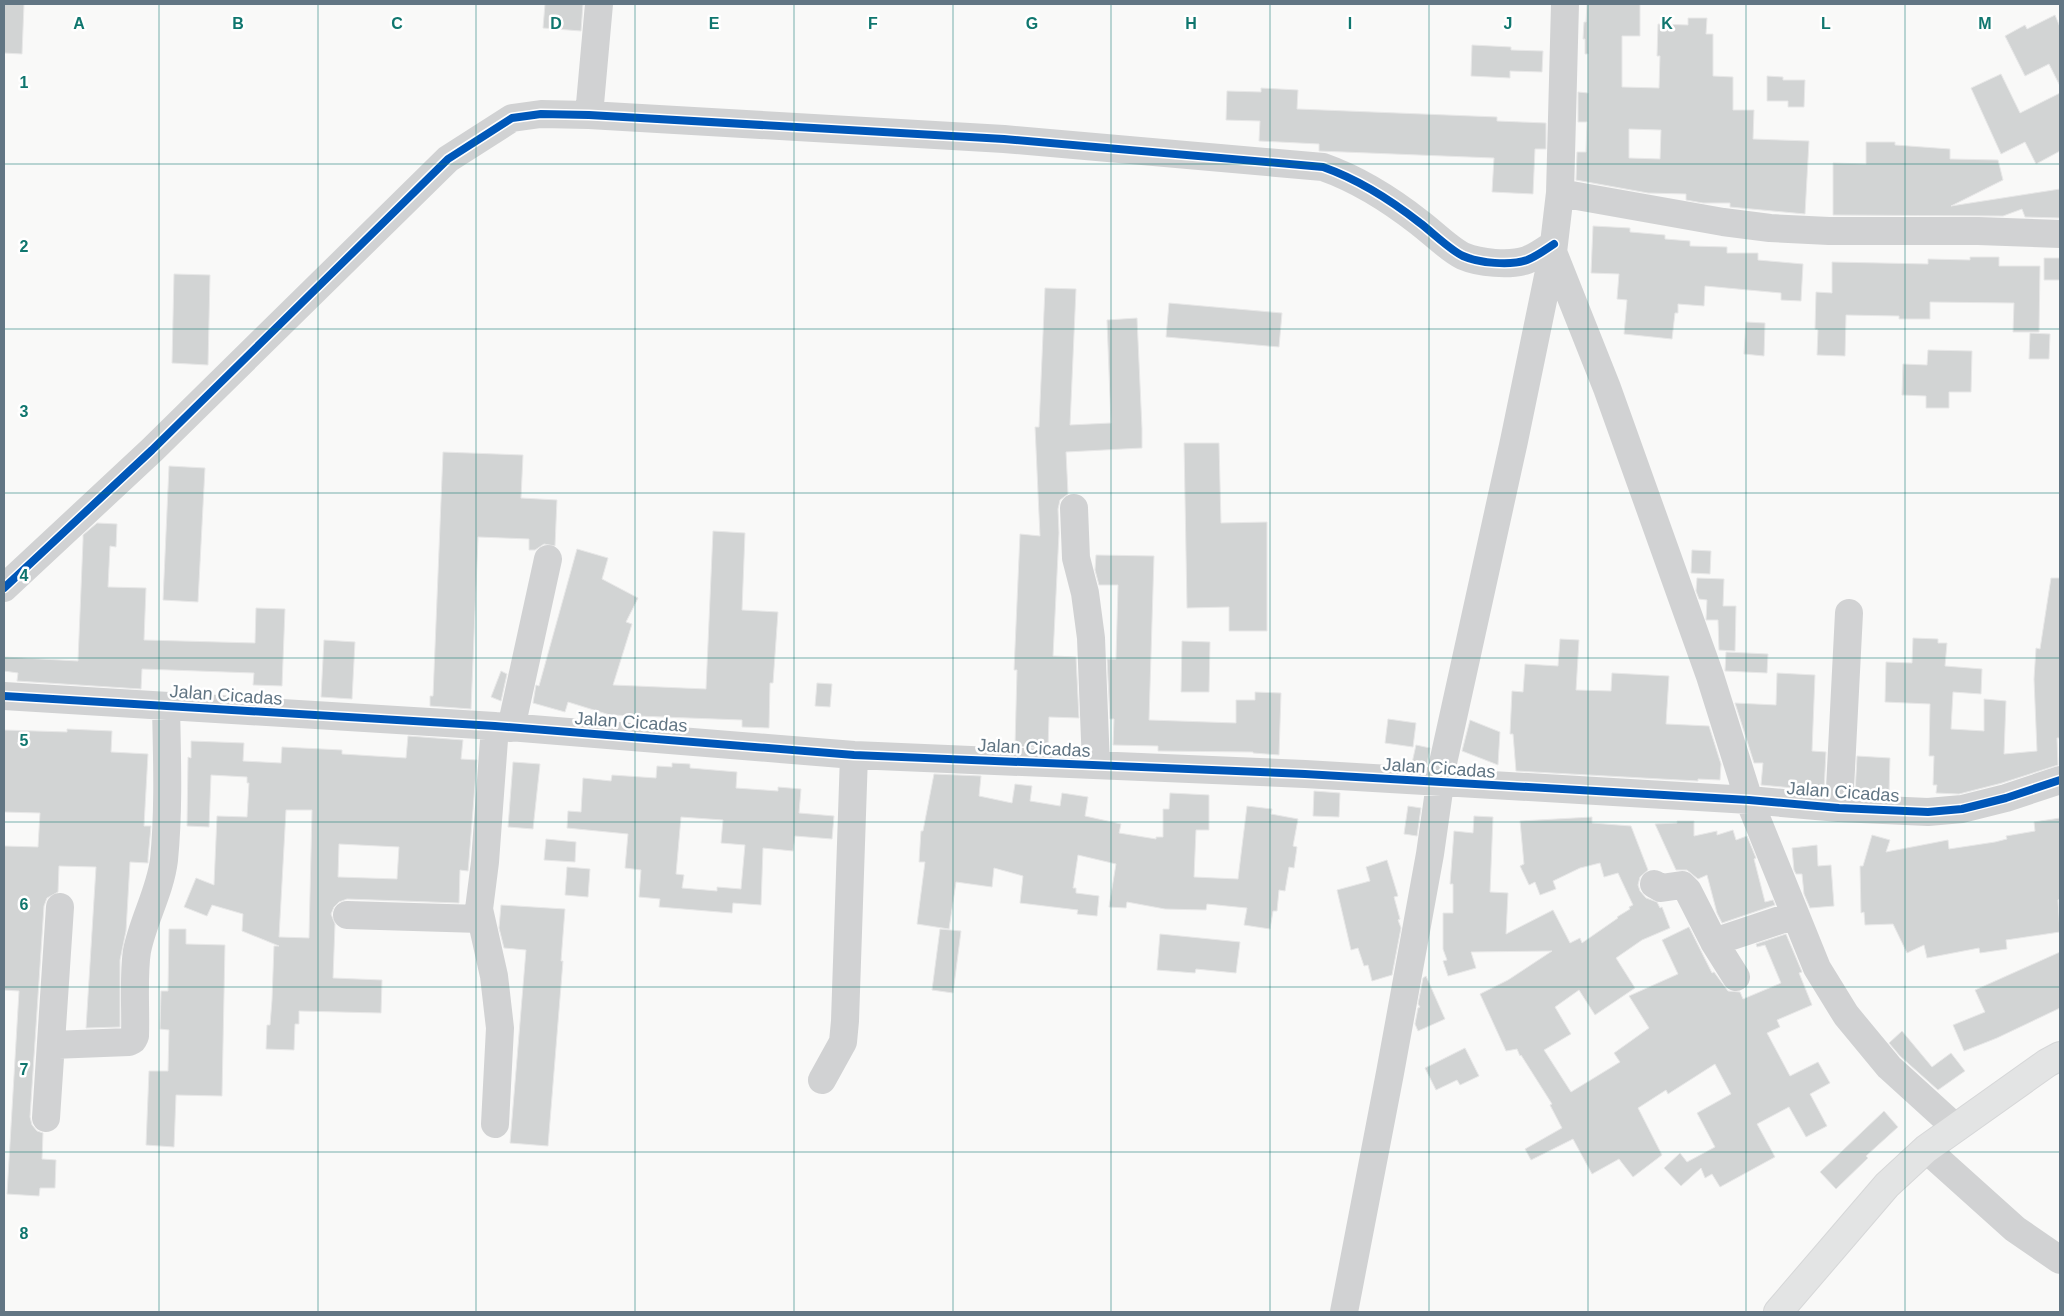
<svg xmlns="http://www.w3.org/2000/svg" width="2064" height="1316" font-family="Helvetica,sans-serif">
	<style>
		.building { fill: #d2d4d4; stroke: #e8e8e8; fill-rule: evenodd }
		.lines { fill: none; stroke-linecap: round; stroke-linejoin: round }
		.major-casing { stroke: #d6d7d8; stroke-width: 30 }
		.minor { stroke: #d1d2d3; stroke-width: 28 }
		.major { stroke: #e3e4e4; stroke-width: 28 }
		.cycleway-casing { stroke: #fff; stroke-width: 11 }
		.cycleway { stroke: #0057b8; stroke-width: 8 }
		.grid { fill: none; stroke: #0f766e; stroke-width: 1; stroke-opacity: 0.55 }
		.labels { text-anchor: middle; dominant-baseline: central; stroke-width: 5; stroke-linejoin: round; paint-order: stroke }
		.street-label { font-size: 18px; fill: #627684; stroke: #fff }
		.grid-label { font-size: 16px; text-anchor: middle; font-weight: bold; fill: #0f766e; stroke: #fff; stroke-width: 5; stroke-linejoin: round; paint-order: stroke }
	</style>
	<rect width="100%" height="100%" fill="#f9f9f8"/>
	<path class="building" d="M 4,4 L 24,4 L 22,54 L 4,53 Z
		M 545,4 L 583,4 L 581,31 L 543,28 Z
		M 1587,4 L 1640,4 L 1640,36 L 1622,36 L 1622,87 L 1659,88 L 1660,56 L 1657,56 L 1658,24 L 1688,25 L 1688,18 L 1707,18 L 1706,34 L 1713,34 L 1713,76 L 1733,77 L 1733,110 L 1754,110 L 1753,139 L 1809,141 L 1805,214 L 1730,207 L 1730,203 L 1703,203 L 1686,200 L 1686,194 L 1648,193 L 1576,180 L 1577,152 L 1586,152 L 1587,122 L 1578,122 L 1578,92 L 1588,93 L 1588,54 L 1585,54 L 1585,39 L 1583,39 L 1584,22 L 1586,22 ZM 1629,129 L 1661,130 L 1660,159 L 1629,158 Z
		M 2055,15 L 2060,27 L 2060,86 L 2049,64 L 2025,76 L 2005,36 L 2025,25 L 2027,29 Z
		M 1472,45 L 1511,47 L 1511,50 L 1543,51 L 1542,72 L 1510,71 L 1510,78 L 1471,76 Z
		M 2001,74 L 2020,113 L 2060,93 L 2060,151 L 2036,164 L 2025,142 L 2001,154 L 1971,88 Z
		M 1767,76 L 1783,77 L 1783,80 L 1805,80 L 1804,107 L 1788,107 L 1788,101 L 1767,101 Z
		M 1261,88 L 1298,90 L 1297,109 L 1497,117 L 1497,121 L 1546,123 L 1546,149 L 1535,149 L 1533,194 L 1492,192 L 1494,158 L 1319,151 L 1319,144 L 1259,141 L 1260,121 L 1226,120 L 1227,91 L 1261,92 Z
		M 1866,142 L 1895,142 L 1895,145 L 1950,149 L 1950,159 L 1998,160 L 2003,180 L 1951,206 L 2060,189 L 2060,218 L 2025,217 L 2022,209 L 2003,216 L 1833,215 L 1833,163 L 1866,164 Z
		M 1593,226 L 1630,228 L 1630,232 L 1665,235 L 1665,239 L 1690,241 L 1690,246 L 1727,247 L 1727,253 L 1758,253 L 1758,260 L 1803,264 L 1801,301 L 1781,300 L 1781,293 L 1705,286 L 1704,306 L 1678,304 L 1678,313 L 1675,313 L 1672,339 L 1624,334 L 1627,300 L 1617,299 L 1619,274 L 1591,273 Z
		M 1970,257 L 1999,257 L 1999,266 L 2040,266 L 2039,332 L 2013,332 L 2014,303 L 1930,302 L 1930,319 L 1899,319 L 1899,316 L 1846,315 L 1845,356 L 1817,355 L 1818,330 L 1815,329 L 1816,292 L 1832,293 L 1832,262 L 1928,264 L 1928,259 L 1970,260 Z
		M 2044,258 L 2060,258 L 2060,280 L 2044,280 Z
		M 174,274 L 210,275 L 208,365 L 172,363 Z
		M 1045,288 L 1076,289 L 1070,425 L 1111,423 L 1107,320 L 1137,318 L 1142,429 L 1142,448 L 1066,452 L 1068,494 L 1060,500 L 1058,509 L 1059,533 L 1053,656 L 1076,657 L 1079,718 L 1049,717 L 1048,748 L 1015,746 L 1017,670 L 1014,670 L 1020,534 L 1040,536 L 1035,427 L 1039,427 Z
		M 1169,303 L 1282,313 L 1279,347 L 1166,337 Z
		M 1746,322 L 1765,323 L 1764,356 L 1744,354 Z
		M 2030,333 L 2050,334 L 2049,359 L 2029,359 Z
		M 1928,350 L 1972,351 L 1971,392 L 1949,392 L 1949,408 L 1926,408 L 1926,396 L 1902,395 L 1903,364 L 1927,365 Z
		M 1184,443 L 1219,443 L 1221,523 L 1267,522 L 1267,631 L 1229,631 L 1229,607 L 1187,608 Z
		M 443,452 L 523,455 L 521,498 L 557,500 L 555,546 L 544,544 L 535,550 L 529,550 L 529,539 L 478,537 L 471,709 L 430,706 L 430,696 L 433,696 Z
		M 169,466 L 205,468 L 198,602 L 163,600 Z
		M 97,523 L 117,524 L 116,547 L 110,546 L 108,587 L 146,588 L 144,640 L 255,643 L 256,608 L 285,609 L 282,686 L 253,685 L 254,673 L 142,669 L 141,689 L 17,681 L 18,673 L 4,671 L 4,657 L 78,661 L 83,541 L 83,535 Z
		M 713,531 L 745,533 L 742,610 L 778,612 L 773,683 L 770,683 L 769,728 L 742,727 L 742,720 L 610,715 L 568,702 L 565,712 L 533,703 L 536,685 L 539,686 L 577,549 L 608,558 L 602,579 L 638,598 L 626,622 L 632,624 L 613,685 L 706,689 Z
		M 1692,550 L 1711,551 L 1710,574 L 1691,573 Z
		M 1096,555 L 1154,556 L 1149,720 L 1236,723 L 1236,700 L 1255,700 L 1255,692 L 1281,693 L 1279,755 L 1253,753 L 1253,752 L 1158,751 L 1158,746 L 1113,745 L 1114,719 L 1110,719 L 1107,659 L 1116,659 L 1118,585 L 1099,585 L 1095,570 Z
		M 1697,578 L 1724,579 L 1723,606 L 1736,606 L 1735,651 L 1719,650 L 1718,620 L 1706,620 L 1707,600 L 1699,599 L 1696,591 Z
		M 2051,578 L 2060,578 L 2060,738 L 2057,738 L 2058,765 L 2002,783 L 1959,794 L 1936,793 L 1937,785 L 1933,785 L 1934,756 L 1929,756 L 1930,704 L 1885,702 L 1886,662 L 1912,663 L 1913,638 L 1938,639 L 1938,643 L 1947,643 L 1945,666 L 1982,669 L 1981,694 L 1953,692 L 1951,729 L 1984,731 L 1984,699 L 2006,701 L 2004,754 L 2037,751 L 2034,679 L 2036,648 L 2040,649 Z
		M 1560,639 L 1579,640 L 1576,690 L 1611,691 L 1612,673 L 1669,676 L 1666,724 L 1709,726 L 1721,764 L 1720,780 L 1698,779 L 1698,781 L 1516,771 L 1513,734 L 1510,734 L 1512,691 L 1523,692 L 1525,664 L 1558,666 Z
		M 324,640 L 355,642 L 352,699 L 321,697 Z
		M 1182,641 L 1210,642 L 1209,692 L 1181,692 Z
		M 1726,652 L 1768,654 L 1767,673 L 1725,671 Z
		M 501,671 L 507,674 L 501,701 L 491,697 Z
		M 1777,673 L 1815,675 L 1812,751 L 1826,752 L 1824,791 L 1761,785 L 1763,763 L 1754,763 L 1735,703 L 1776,705 Z
		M 817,683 L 832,684 L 830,707 L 815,706 Z
		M 1388,719 L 1416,723 L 1413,747 L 1385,743 Z
		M 1470,720 L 1500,732 L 1498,765 L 1462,751 Z
		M 67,729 L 112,731 L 111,752 L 148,754 L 144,826 L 151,826 L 148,858 L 148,863 L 130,862 L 126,931 L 120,960 L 120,1027 L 86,1028 L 96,867 L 59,866 L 58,892 L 47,898 L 44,906 L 30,1117 L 32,1125 L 37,1131 L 43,1133 L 42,1159 L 56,1160 L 55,1188 L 40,1188 L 39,1196 L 7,1194 L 19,991 L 4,990 L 4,846 L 38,847 L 40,813 L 4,812 L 4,730 L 67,732 Z
		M 408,736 L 463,740 L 461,759 L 477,760 L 469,860 L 468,871 L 460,870 L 459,903 L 347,899 L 339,902 L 334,907 L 331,914 L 335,924 L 333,978 L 382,980 L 381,1013 L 299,1011 L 299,1024 L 295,1024 L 294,1050 L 266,1049 L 267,1025 L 270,1025 L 272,1000 L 274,946 L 279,946 L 242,931 L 243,914 L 212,905 L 207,916 L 184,907 L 196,878 L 214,885 L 217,816 L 247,817 L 249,783 L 247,783 L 247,777 L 211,775 L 209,827 L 187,826 L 188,757 L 191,758 L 191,741 L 244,743 L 243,761 L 281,763 L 282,747 L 342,750 L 342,754 L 406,758 ZM 286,810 L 312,810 L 309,938 L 279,937 ZM 339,844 L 399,847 L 397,879 L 338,877 Z
		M 1416,745 L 1430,748 L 1427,765 L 1412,763 Z
		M 1857,756 L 1890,758 L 1889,795 L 1855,793 Z
		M 513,762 L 540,764 L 533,829 L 508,827 Z
		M 672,763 L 690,764 L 690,768 L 737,772 L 736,788 L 778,791 L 778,787 L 801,789 L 799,813 L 834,816 L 832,839 L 795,836 L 793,851 L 763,848 L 761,905 L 733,903 L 732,913 L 659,907 L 660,899 L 639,897 L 641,870 L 625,868 L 628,834 L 567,828 L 568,811 L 581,812 L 583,778 L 611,781 L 612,775 L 656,778 L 657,766 L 672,767 ZM 681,817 L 723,820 L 721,843 L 745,845 L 741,889 L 717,887 L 717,891 L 682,888 L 684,875 L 676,874 Z
		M 934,774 L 981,776 L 979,796 L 1012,803 L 1015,784 L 1032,786 L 1030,801 L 1060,806 L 1062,793 L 1088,797 L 1085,816 L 1121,824 L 1119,833 L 1156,839 L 1156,837 L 1163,837 L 1163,809 L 1169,809 L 1170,793 L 1209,795 L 1209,830 L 1196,830 L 1194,877 L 1238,879 L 1247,806 L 1272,809 L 1271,814 L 1298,819 L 1293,846 L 1297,847 L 1294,868 L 1289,867 L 1285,891 L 1279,890 L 1277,911 L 1273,911 L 1270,929 L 1244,925 L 1247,908 L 1207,904 L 1206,910 L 1165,909 L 1127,902 L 1126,908 L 1109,907 L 1116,864 L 1078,855 L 1073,888 L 1076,888 L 1076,893 L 1099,896 L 1097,916 L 1077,914 L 1078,910 L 1020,903 L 1023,876 L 994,868 L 992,887 L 956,882 L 949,929 L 917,924 L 925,862 L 919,862 L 921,831 L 923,831 Z
		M 1314,791 L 1340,793 L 1339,817 L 1313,816 Z
		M 1408,806 L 1421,808 L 1417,836 L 1404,834 Z
		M 1474,816 L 1493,817 L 1490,892 L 1508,893 L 1506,934 L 1553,910 L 1570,943 L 1580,938 L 1582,943 L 1618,918 L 1617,917 L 1630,909 L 1629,907 L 1633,905 L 1618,873 L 1604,877 L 1600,863 L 1580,868 L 1553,881 L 1556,889 L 1540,895 L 1535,882 L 1529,885 L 1520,866 L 1524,864 L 1520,821 L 1592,817 L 1592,823 L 1631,826 L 1648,870 L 1640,877 L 1638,885 L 1640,891 L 1646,898 L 1657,902 L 1660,908 L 1662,907 L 1670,928 L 1642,940 L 1616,958 L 1635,988 L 1595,1015 L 1579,990 L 1555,1007 L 1571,1034 L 1544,1050 L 1571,1092 L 1620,1062 L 1614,1053 L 1649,1028 L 1629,996 L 1678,974 L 1662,940 L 1689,927 L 1712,973 L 1714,972 L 1728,991 L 1740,992 L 1743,999 L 1781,983 L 1765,945 L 1757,947 L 1756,944 L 1786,934 L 1802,972 L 1799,973 L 1812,1005 L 1777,1020 L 1780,1027 L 1767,1033 L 1790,1076 L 1818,1062 L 1830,1083 L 1810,1094 L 1827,1126 L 1806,1137 L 1789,1107 L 1757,1124 L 1775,1157 L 1720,1187 L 1712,1174 L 1705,1178 L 1701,1168 L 1681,1186 L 1664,1168 L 1680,1153 L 1687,1162 L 1715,1147 L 1697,1113 L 1731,1094 L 1715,1064 L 1668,1094 L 1666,1090 L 1638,1108 L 1662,1155 L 1633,1177 L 1619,1159 L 1592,1174 L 1573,1139 L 1531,1160 L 1525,1149 L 1562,1128 L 1550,1105 L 1552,1104 L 1521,1055 L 1520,1056 L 1517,1049 L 1506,1051 L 1480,994 L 1508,980 L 1552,951 L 1471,952 L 1476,968 L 1448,976 L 1443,961 L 1447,960 L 1443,949 L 1443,913 L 1453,913 L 1453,884 L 1450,884 L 1454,831 L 1473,833 Z
		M 2060,818 L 2060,899 L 2058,900 L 2060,932 L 2006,940 L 2007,949 L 1980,953 L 1979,948 L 1927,958 L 1924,945 L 1907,953 L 1893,924 L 1865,925 L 1864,912 L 1861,913 L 1860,866 L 1863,866 L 1872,835 L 1890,840 L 1886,852 L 1948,840 L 1949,849 L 1995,842 L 2007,839 L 2006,836 L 2035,831 L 2034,822 Z
		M 1677,821 L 1694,821 L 1694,836 L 1717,831 L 1717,835 L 1733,830 L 1736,840 L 1747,836 L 1756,858 L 1754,859 L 1765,902 L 1773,900 L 1775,905 L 1722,923 L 1717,913 L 1707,875 L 1698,879 L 1687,870 L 1676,870 L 1655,824 L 1677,823 Z
		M 546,839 L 576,842 L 575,862 L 544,860 Z
		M 1817,845 L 1818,866 L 1831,865 L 1834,906 L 1810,908 L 1804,894 L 1802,874 L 1796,874 L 1794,870 L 1792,848 Z
		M 1387,860 L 1398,896 L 1394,897 L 1400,919 L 1398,920 L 1401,928 L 1392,975 L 1372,981 L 1368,965 L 1364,966 L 1358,948 L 1351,950 L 1337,890 L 1370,881 L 1366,867 Z
		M 567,867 L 590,869 L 588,897 L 565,895 Z
		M 501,905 L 565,909 L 561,961 L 563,961 L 548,1146 L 510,1143 L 526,950 L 504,948 L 499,928 Z
		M 169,929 L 186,929 L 186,944 L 225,945 L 222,1096 L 176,1095 L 174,1147 L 146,1145 L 149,1071 L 168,1071 L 169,1030 L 160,1029 L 161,991 L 168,991 Z
		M 940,929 L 961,931 L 953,993 L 932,990 Z
		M 1160,934 L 1240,942 L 1236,973 L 1196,969 L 1195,973 L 1157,970 Z
		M 2060,952 L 2060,1008 L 1997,1038 L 1964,1051 L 1953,1025 L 1985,1012 L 1975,990 Z
		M 1426,976 L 1445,1019 L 1418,1031 L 1415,1024 L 1418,1008 L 1420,1007 L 1418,1004 L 1423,978 Z
		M 1902,1031 L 1932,1067 L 1951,1053 L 1965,1071 L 1938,1090 L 1900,1056 L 1889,1043 Z
		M 1465,1048 L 1479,1076 L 1460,1085 L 1457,1080 L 1436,1090 L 1425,1068 Z
		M 1884,1111 L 1898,1127 L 1866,1156 L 1868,1158 L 1836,1189 L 1820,1172 Z"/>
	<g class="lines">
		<g class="major-casing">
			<path id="major" d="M 1778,1312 L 1887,1185 L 1926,1149 L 2047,1063 L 2060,1056"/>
		</g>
		<path class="minor" d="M 1565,4 L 1560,193 L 1553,252 L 1607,388 L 1710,676 L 1749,800 L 1817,968 L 1846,1015 L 1889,1067 L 1955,1127
			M 589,115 L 599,4
			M 1560,193 L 1723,222 L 1770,228 L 1829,231 L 1978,231 L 2060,234
			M 1074,508 L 1076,558 L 1085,593 L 1091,638 L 1096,765
			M 4,588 L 152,450 L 448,159 L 512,118 L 541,114 L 589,115 L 1004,139 L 1323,167 C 1357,179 1392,201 1420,223 C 1432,232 1450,250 1463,256 C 1479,263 1510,266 1527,260 C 1537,256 1545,250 1554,244
			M 4,696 L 495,726 L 854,755 L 1305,774 L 1749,800 L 1839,808 L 1928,812 L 1962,809 L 2006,798 L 2060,780
			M 495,726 L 485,862 L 479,909 L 494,976 L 500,1028 L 495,1124
			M 511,728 L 548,559
			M 1839,808 L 1849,613
			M 1654,884 L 1661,888 L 1682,885 L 1688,891 L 1714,942 L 1736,977
			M 347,915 L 480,919
			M 1714,942 L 1795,915
			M 52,1045 L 129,1042 L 133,1040 L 135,1036 C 136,1010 133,976 137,951 C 143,920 160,892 164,860 C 169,809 167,757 166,706
			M 822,1080 L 843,1042 L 845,1021 L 854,755
			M 46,1118 L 60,907
			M 1926,1149 L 2015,1229 L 2060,1260
			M 1344,1312 L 1390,1073 L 1430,854 L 1443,763 L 1514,441 L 1553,252"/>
		<use href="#major" class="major"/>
		<g class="cycleway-casing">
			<path id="cycleway" d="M 4,588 L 152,450 L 448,159 L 512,118 L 541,114 L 589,115 L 1004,139 L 1323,167 C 1357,179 1392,201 1420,223 C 1432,232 1450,250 1463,256 C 1479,263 1510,266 1527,260 C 1537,256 1545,250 1554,244
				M 4,696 L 495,726 L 854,755 L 1305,774 L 1749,800 L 1839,808 L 1928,812 L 1962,809 L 2006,798 L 2060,780"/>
		</g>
		<use href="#cycleway" class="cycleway"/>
	</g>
	<path class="grid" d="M 159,4 L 159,1312M 318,4 L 318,1312M 476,4 L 476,1312M 635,4 L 635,1312M 794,4 L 794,1312M 953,4 L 953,1312M 1111,4 L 1111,1312M 1270,4 L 1270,1312M 1429,4 L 1429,1312M 1588,4 L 1588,1312M 1746,4 L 1746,1312M 1905,4 L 1905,1312M 4,164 L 2060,164M 4,329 L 2060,329M 4,493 L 2060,493M 4,658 L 2060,658M 4,822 L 2060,822M 4,987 L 2060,987M 4,1152 L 2060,1152"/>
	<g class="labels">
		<g class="street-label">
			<text transform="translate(226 695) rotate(4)">Jalan Cicadas</text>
			<text transform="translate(631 722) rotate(4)">Jalan Cicadas</text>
			<text transform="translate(1034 748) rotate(3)">Jalan Cicadas</text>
			<text transform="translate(1439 768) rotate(4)">Jalan Cicadas</text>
			<text transform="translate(1843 792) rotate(4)">Jalan Cicadas</text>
		</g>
	</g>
	<g class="grid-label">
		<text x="79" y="29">A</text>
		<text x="238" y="29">B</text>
		<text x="397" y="29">C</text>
		<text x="556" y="29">D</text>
		<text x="714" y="29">E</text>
		<text x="873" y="29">F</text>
		<text x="1032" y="29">G</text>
		<text x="1191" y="29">H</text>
		<text x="1350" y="29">I</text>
		<text x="1508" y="29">J</text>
		<text x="1667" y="29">K</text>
		<text x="1826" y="29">L</text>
		<text x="1985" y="29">M</text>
		<text x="24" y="88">1</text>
		<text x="24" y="252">2</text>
		<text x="24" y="417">3</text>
		<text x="24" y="581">4</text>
		<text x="24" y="746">5</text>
		<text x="24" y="910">6</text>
		<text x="24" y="1075">7</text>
		<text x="24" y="1239">8</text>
	</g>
	<rect width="2064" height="1316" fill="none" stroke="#627684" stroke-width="10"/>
</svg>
